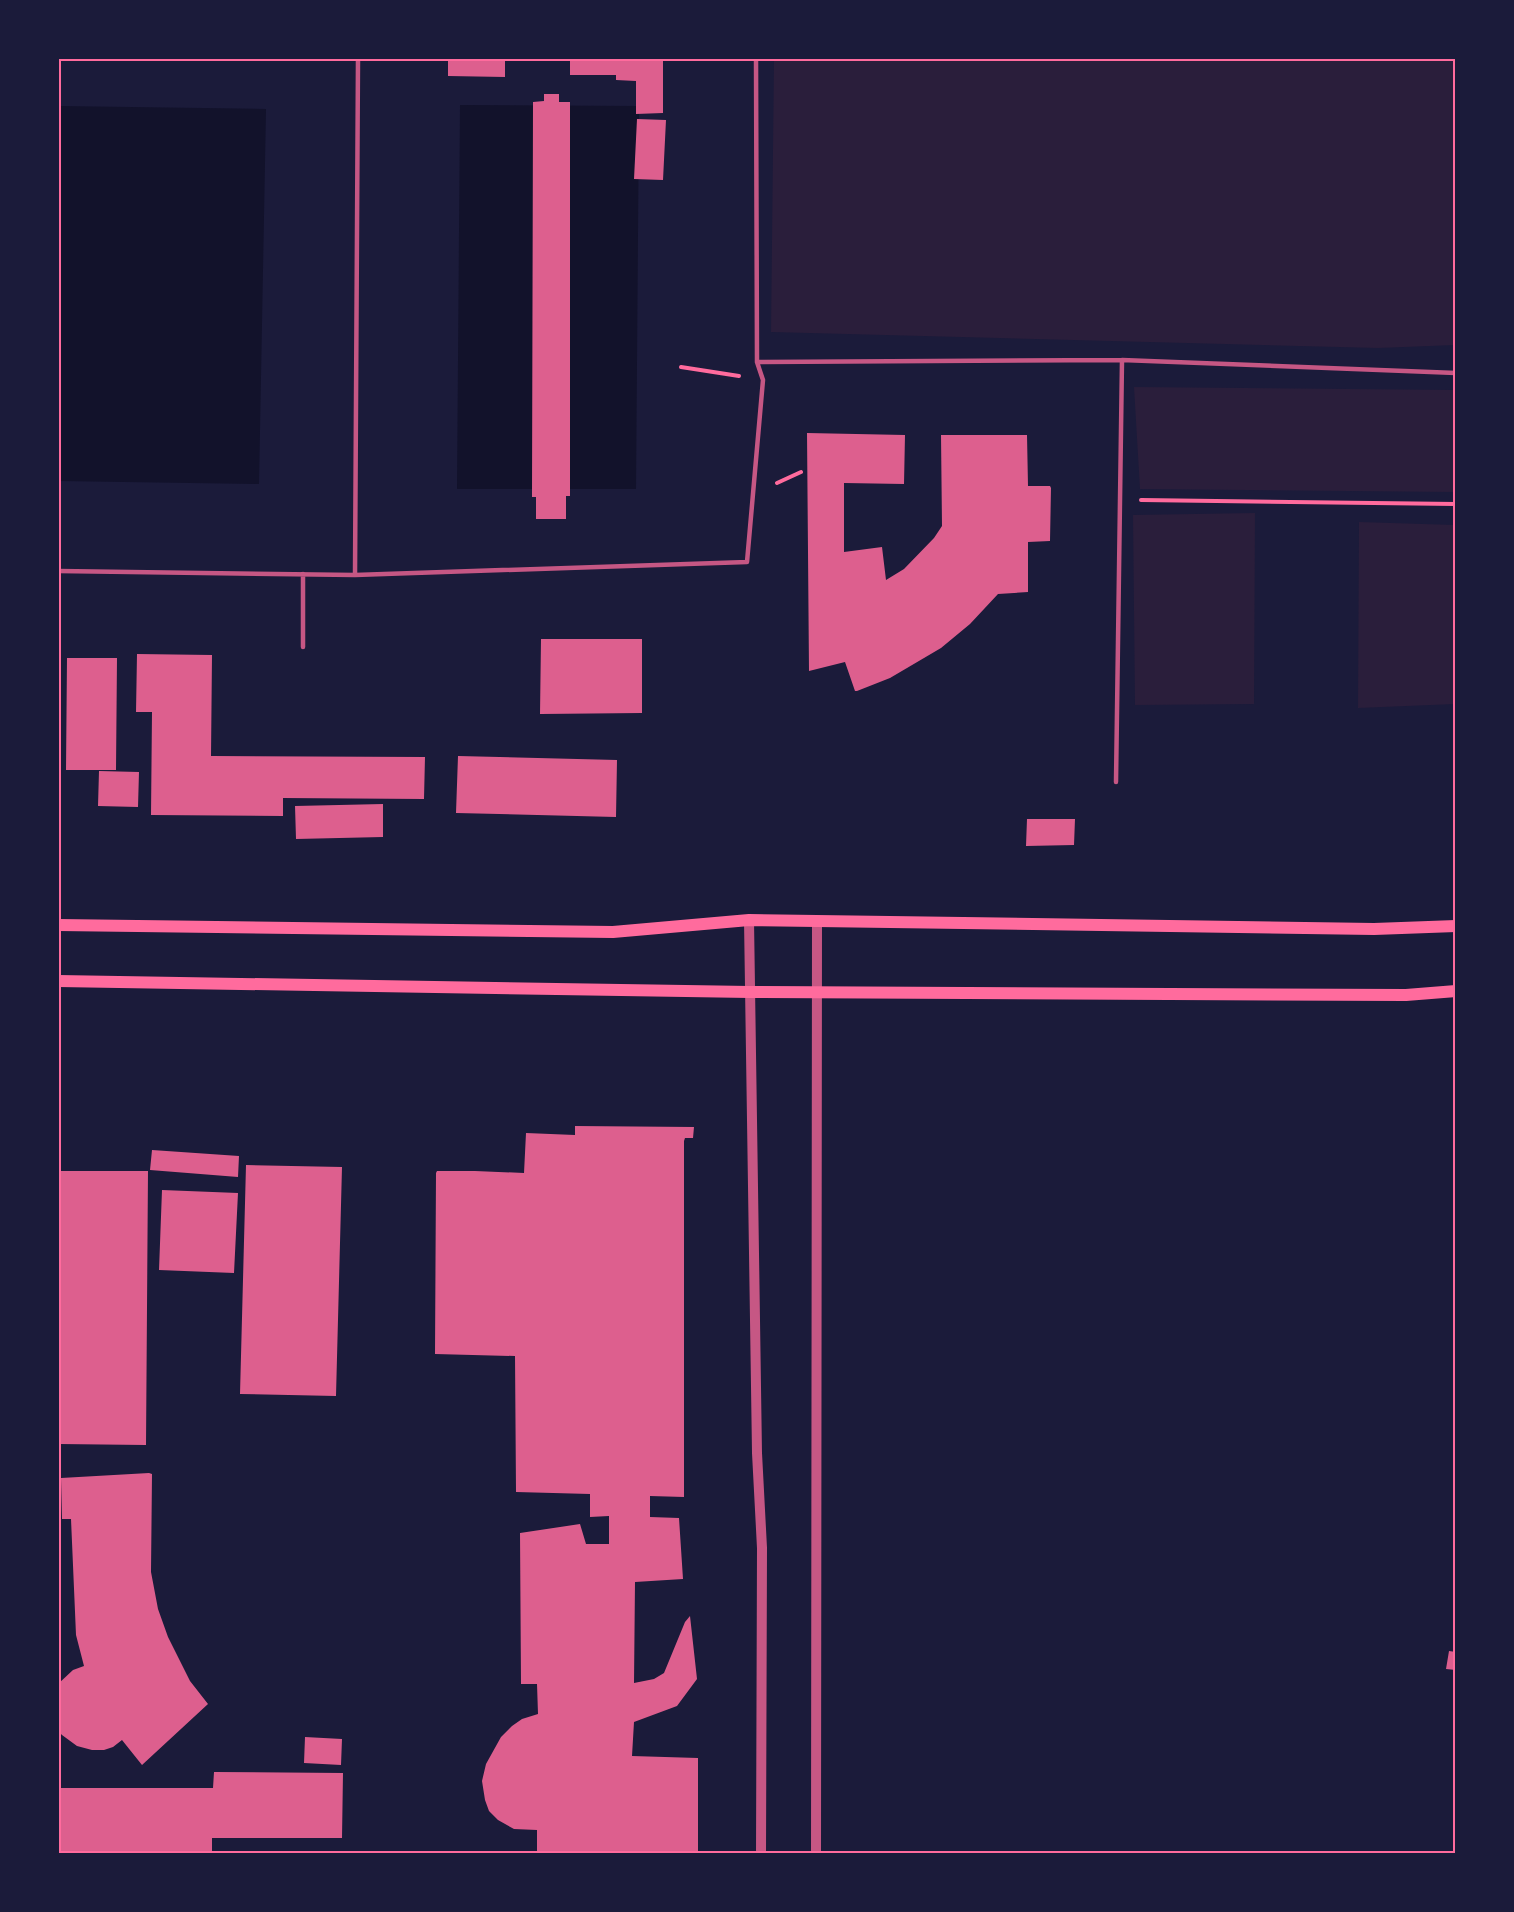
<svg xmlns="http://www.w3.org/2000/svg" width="1514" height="1912" font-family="Lato,sans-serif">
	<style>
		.green { fill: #2a1e3b }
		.water { fill: #12122b }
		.building { fill: #dd5f8e }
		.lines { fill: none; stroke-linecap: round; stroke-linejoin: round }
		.path { stroke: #ff6b9d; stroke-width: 4 }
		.service { stroke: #c65784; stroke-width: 4.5 }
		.tertiary { stroke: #c65784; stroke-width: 10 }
		.secondary { stroke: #ff6b9d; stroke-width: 12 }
		.neatline { fill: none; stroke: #ff6b9d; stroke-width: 2 }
	</style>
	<rect width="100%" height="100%" fill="#1b1b3a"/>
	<path class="green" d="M 774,59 L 1455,59 L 1455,345 L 1378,348 L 771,332 Z
		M 1134,387 L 1455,390 L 1455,492 L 1140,489 Z
		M 1255,513 L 1254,704 L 1135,705 L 1133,515 Z
		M 1359,522 L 1455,525 L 1455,704 L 1358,708 Z"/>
	<path class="water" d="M 460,105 L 639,106 L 636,489 L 457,489 Z
		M 59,106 L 266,109 L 259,484 L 59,481 Z"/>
	<path class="building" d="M 448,58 L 505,58 L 505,77 L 448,76 Z
		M 570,58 L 663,58 L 663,113 L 636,114 L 636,81 L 616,80 L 616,75 L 570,75 Z
		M 544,94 L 559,94 L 559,102 L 570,102 L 570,496 L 566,496 L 566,519 L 536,519 L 536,497 L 532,497 L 533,102 L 544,101 Z
		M 637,119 L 666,120 L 663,180 L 634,179 Z
		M 807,433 L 905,435 L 904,484 L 844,483 L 844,552 L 882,547 L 886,580 L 904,569 L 934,538 L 942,526 L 941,435 L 1027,435 L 1028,486 L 1050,486 L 1051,488 L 1050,541 L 1028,542 L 1028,592 L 998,594 L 970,624 L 941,648 L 890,678 L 857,691 L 855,691 L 845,662 L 809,671 Z
		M 541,639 L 642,639 L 642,713 L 540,714 Z
		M 137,654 L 212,655 L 211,756 L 425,757 L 424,799 L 283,798 L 283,816 L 151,815 L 152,712 L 136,712 Z
		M 67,658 L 117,658 L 116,770 L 66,770 Z
		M 458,756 L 617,760 L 616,817 L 456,813 Z
		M 99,771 L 139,772 L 138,807 L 98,806 Z
		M 383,804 L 383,837 L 296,839 L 295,806 Z
		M 1027,819 L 1075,819 L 1074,845 L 1026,846 Z
		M 575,1126 L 694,1127 L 693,1138 L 685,1138 L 684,1141 L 684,1497 L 650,1496 L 650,1517 L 679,1518 L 683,1579 L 635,1582 L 634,1683 L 654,1679 L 664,1673 L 685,1622 L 690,1616 L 697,1679 L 677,1706 L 634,1722 L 632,1756 L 698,1758 L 698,1854 L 537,1854 L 537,1830 L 514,1829 L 498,1820 L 489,1811 L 485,1800 L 482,1781 L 486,1764 L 501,1737 L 512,1726 L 522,1719 L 538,1714 L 537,1684 L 521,1684 L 520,1533 L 580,1524 L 586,1544 L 609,1544 L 609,1516 L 590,1517 L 590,1494 L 516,1492 L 515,1356 L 435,1354 L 436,1173 L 437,1171 L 475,1171 L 524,1173 L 526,1133 L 575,1135 Z
		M 152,1150 L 239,1156 L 238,1177 L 150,1170 Z
		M 246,1165 L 342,1167 L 336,1396 L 240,1394 Z
		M 60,1171 L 148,1171 L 146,1445 L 59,1444 Z
		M 162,1190 L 238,1193 L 234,1273 L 159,1270 Z
		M 149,1473 L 152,1474 L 151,1572 L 158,1609 L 168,1637 L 190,1681 L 208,1704 L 142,1765 L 122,1740 L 113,1747 L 104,1750 L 92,1750 L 77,1746 L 62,1735 L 58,1731 L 58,1684 L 73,1670 L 84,1666 L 76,1635 L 71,1519 L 62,1519 L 61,1478 Z
		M 1449,1651 L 1456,1652 L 1456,1670 L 1446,1669 Z
		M 305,1737 L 342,1739 L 341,1765 L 304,1763 Z
		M 214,1772 L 343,1773 L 342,1838 L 212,1838 L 212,1854 L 58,1854 L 58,1788 L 213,1788 Z"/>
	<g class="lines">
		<path class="path" d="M 681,367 L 739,376
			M 777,483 L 801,472
			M 1141,500 L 1456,504"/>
		<path class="service" d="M 756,58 L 757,362
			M 58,571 L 355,575 L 358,58
			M 355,575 L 747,562 L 763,380 L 757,362 L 1122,360
			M 303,647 L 303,574
			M 1116,782 L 1122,360 L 1456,373"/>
		<path class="tertiary" d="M 749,920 L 757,1453 L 762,1548 L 761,1854
			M 816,1854 L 817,921"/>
		<path class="secondary" d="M 58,925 L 613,932 L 749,920 L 1374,929 L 1456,926
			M 58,981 L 750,992 L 1406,995 L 1456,991"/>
	</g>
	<rect width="1514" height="1912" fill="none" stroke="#1b1b3a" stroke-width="120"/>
	<rect x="60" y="60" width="1394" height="1792" class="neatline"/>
</svg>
